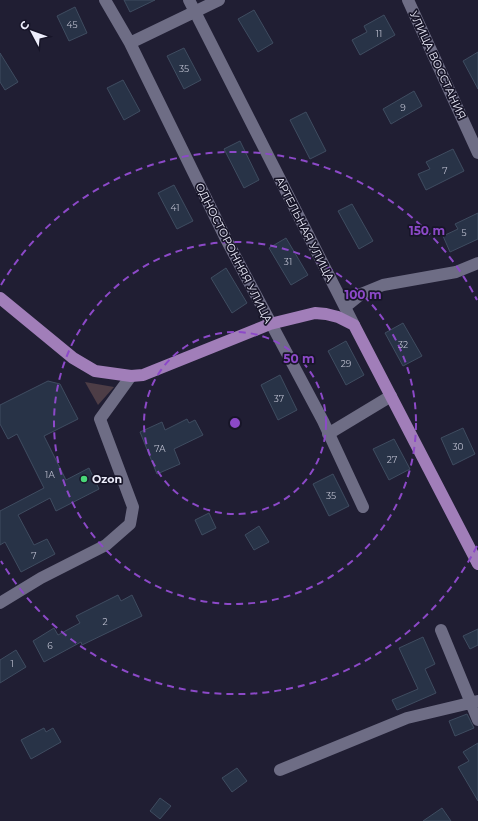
<svg xmlns="http://www.w3.org/2000/svg" width="478" height="821" font-family="Montserrat,sans-serif">
	<style>
		.green { fill: #4d3d46 }
		.building { fill: #283347; stroke: #3f4c60 }
		.lines { fill: none; stroke-linecap: round; stroke-linejoin: round }
		.minor { stroke: #6e6d85; stroke-width: 12 }
		.major { stroke: #a17eb9; stroke-width: 12 }
		.ring { fill: none; stroke: #8c49c8; stroke-width: 2; stroke-dasharray: 7 5 }
		.poi-dot { fill: #49d778; stroke: #171528; stroke-width: 1.5 }
		.labels { text-anchor: middle; dominant-baseline: central; stroke-width: 3.5; stroke-linejoin: round; paint-order: stroke }
		.number-label { font-size: 9px; fill: #bcbece }
		.street-label { font-size: 11px; fill: #ededfb; stroke: #171528 }
		.poi-label { font-size: 11px; font-weight: bold; fill: #ededfb; stroke: #171528; text-anchor: start }
		.centre { fill: #8c49c8; stroke: #171528; stroke-width: 2 }
		.ring-label { font-size: 12px; text-anchor: middle; font-weight: bold; fill: #8c49c8; stroke: #171528; stroke-width: 3.5; stroke-linejoin: round; paint-order: stroke }
	</style>
	<rect width="100%" height="100%" fill="#201e33"/>
	<path class="green" d="M 85,382 L 114,387 L 98,405 Z"/>
	<path class="building" d="M 124,0 L 155,0 L 130,12 Z
		M 75,7 L 87,33 L 69,41 L 57,16 Z
		M 254,10 L 273,43 L 258,52 L 238,19 Z
		M 384,15 L 395,35 L 360,55 L 352,40 L 367,32 L 364,26 Z
		M 184,48 L 201,80 L 184,89 L 167,56 Z
		M 478,52 L 478,89 L 463,61 Z
		M 0,53 L 18,82 L 5,90 L 0,82 Z
		M 123,80 L 140,111 L 124,120 L 107,88 Z
		M 414,91 L 422,106 L 391,124 L 383,109 Z
		M 306,112 L 326,151 L 310,159 L 290,120 Z
		M 240,141 L 259,180 L 244,188 L 224,149 Z
		M 453,149 L 464,171 L 426,190 L 418,174 L 430,169 L 426,162 Z
		M 174,185 L 193,221 L 177,229 L 158,193 Z
		M 352,204 L 373,241 L 359,249 L 338,211 Z
		M 478,213 L 478,239 L 450,252 L 443,236 L 458,229 L 455,224 Z
		M 286,238 L 308,275 L 291,285 L 269,248 Z
		M 226,268 L 247,303 L 232,313 L 211,278 Z
		M 403,323 L 422,356 L 403,366 L 385,333 Z
		M 346,341 L 364,375 L 346,385 L 328,351 Z
		M 280,375 L 297,410 L 278,420 L 261,385 Z
		M 48,381 L 60,384 L 78,419 L 44,436 L 66,480 L 89,468 L 99,489 L 56,511 L 50,498 L 18,515 L 34,545 L 47,539 L 55,554 L 21,572 L 5,542 L 0,545 L 0,511 L 44,488 L 17,434 L 8,439 L 0,424 L 0,405 Z
		M 187,419 L 189,423 L 195,420 L 203,435 L 174,449 L 180,464 L 157,474 L 140,432 L 162,422 L 165,430 Z
		M 463,428 L 475,454 L 453,465 L 441,438 Z
		M 394,439 L 410,469 L 389,480 L 373,449 Z
		M 333,474 L 349,506 L 329,516 L 313,484 Z
		M 209,513 L 216,528 L 202,535 L 195,520 Z
		M 259,526 L 269,542 L 254,550 L 245,535 Z
		M 118,595 L 121,601 L 132,595 L 142,616 L 82,645 L 81,642 L 44,662 L 33,641 L 54,628 L 58,635 L 80,623 L 76,616 Z
		M 478,629 L 478,645 L 470,649 L 463,636 Z
		M 423,637 L 435,664 L 425,669 L 436,693 L 397,710 L 392,700 L 418,689 L 399,648 Z
		M 16,650 L 26,667 L 0,683 L 0,660 Z
		M 467,714 L 474,728 L 455,736 L 449,721 Z
		M 44,728 L 46,732 L 53,728 L 61,742 L 31,759 L 21,740 Z
		M 478,743 L 478,801 L 458,767 L 469,761 L 463,752 Z
		M 237,768 L 247,781 L 232,792 L 222,778 Z
		M 160,798 L 171,806 L 160,819 L 150,811 Z
		M 442,808 L 451,821 L 423,821 Z"/>
	<g class="lines">
		<path class="minor" d="M 105,0 L 130,43 L 226,239 L 323,421 L 363,507
			M 189,0 L 354,325
			M 408,0 L 478,153
			M 130,43 L 219,0
			M 345,307 L 361,294 L 383,285 L 456,272 L 478,263
			M 328,434 L 391,396
			M 0,603 L 41,578 L 106,545 L 130,524 L 133,507 L 100,419 L 131,376
			M 441,630 L 478,720
			M 280,770 L 407,718 L 478,701"/>
		<path class="major" d="M 0,298 L 73,358 L 95,371 L 131,376 L 143,375 L 270,324 L 315,313 L 326,314 L 338,317 L 354,325 L 478,564"/>
	</g>
	<g class="ring">
		<circle cx="235" cy="423" r="91"/>
		<circle cx="235" cy="423" r="181"/>
		<path d="M477 546A272 272 0 0 1 1 561M1 285A272 272 0 0 1 477 300"/>
	</g>
	<circle class="poi-dot" cx="84" cy="479" r="4"/>
	<g class="labels">
		<g class="number-label">
			<text x="72" y="24">45</text>
			<text x="379" y="33">11</text>
			<text x="184" y="68">35</text>
			<text x="403" y="107">9</text>
			<text x="445" y="170">7</text>
			<text x="175" y="207">41</text>
			<text x="464" y="232">5</text>
			<text x="288" y="261">31</text>
			<text x="403" y="344">32</text>
			<text x="346" y="363">29</text>
			<text x="279" y="398">37</text>
			<text x="458" y="446">30</text>
			<text x="160" y="448">7А</text>
			<text x="392" y="459">27</text>
			<text x="50" y="474">1А</text>
			<text x="331" y="495">35</text>
			<text x="34" y="555">7</text>
			<text x="105" y="621">2</text>
			<text x="50" y="645">6</text>
			<text x="12" y="663">1</text>
		</g>
		<g class="street-label">
			<text transform="translate(438 65) rotate(65)">УЛИЦА ВОССТАНИЯ</text>
			<text transform="translate(305 229) rotate(63)">АРТЕЛЬНАЯ УЛИЦА</text>
			<text transform="translate(234 253) rotate(63)">ОДНОСТОРОННЯЯ УЛИЦА</text>
		</g>
		<g class="poi-label">
			<text x="92" y="479">Ozon</text>
		</g>
	</g>
	<circle cx="235" cy="423" r="6" class="centre"/>
	<g class="ring-label">
		<text x="427" y="235">150 m</text>
		<text x="363" y="299">100 m</text>
		<text x="299" y="363">50 m</text>
	</g>
	<g transform="translate(32 32) rotate(311)" stroke="#171528" stroke-width="3" paint-order="stroke">
	<path d="M0-3L7 15L0 10L-7 15Z" fill="#ededfb"/>
	<text y="-6" font-size="11" font-weight="bold" text-anchor="middle" fill="#ededfb">С</text>
	</g>
</svg>
